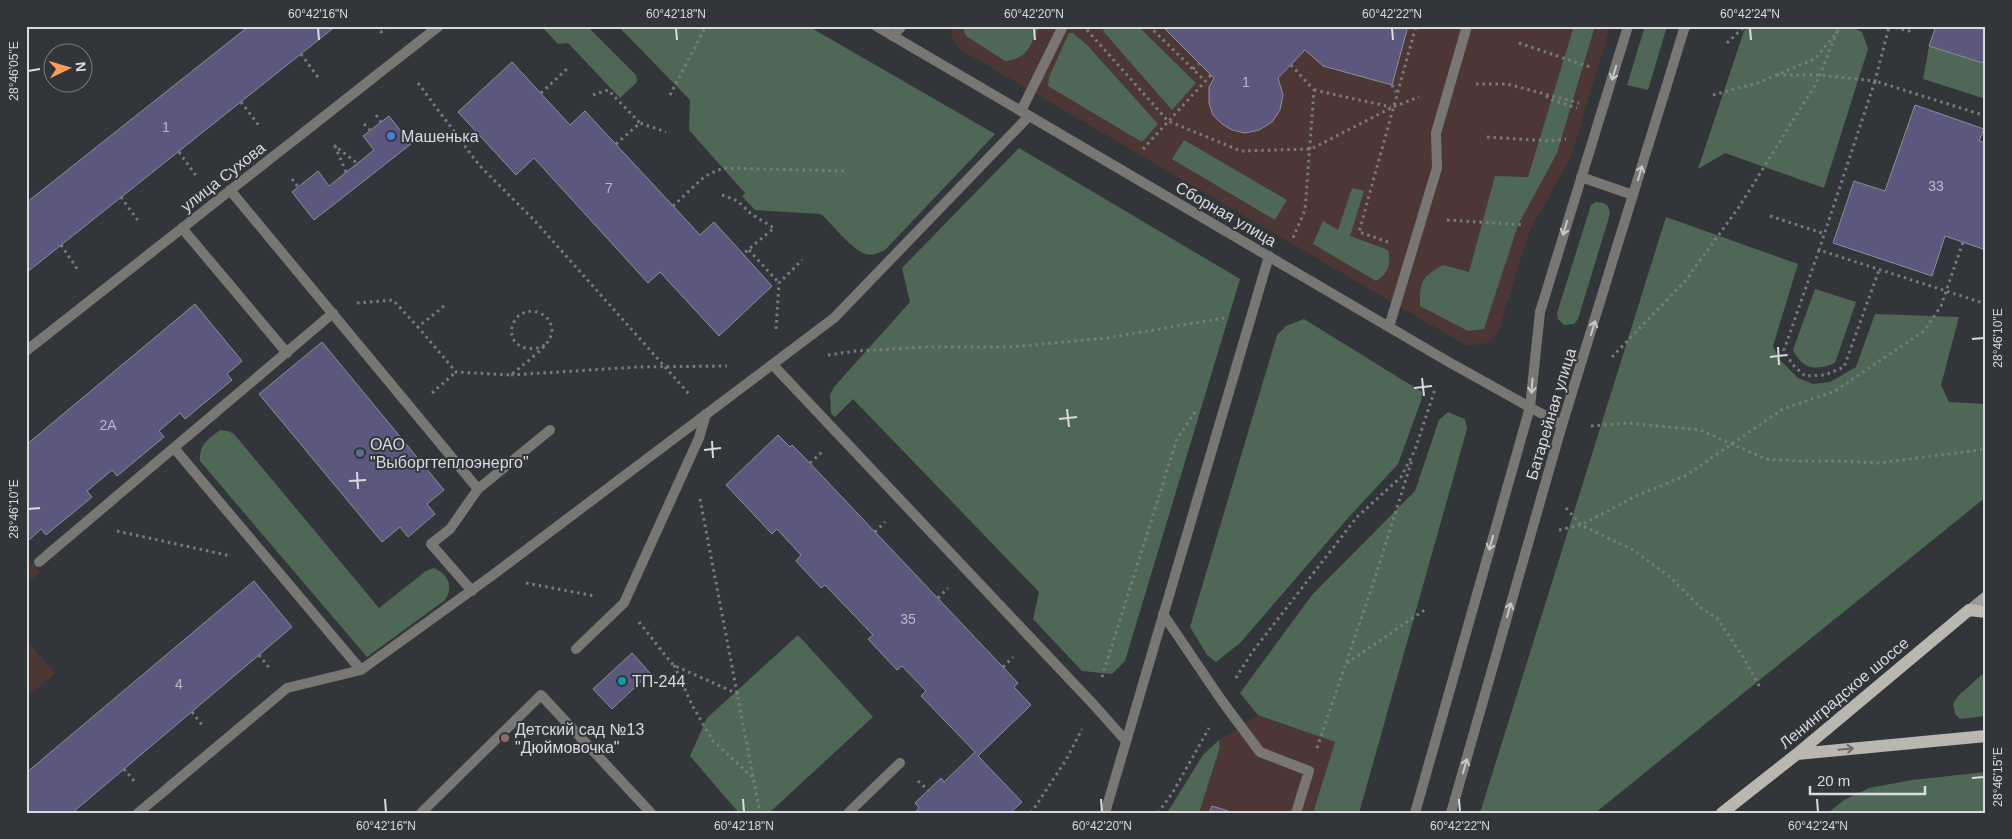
<svg xmlns="http://www.w3.org/2000/svg" width="2012" height="839" font-family="Helvetica,sans-serif">
	<style>
		.commercial { fill: #4c3734 }
		.green { fill: #4e6855 }
		.building { fill: #5b577d; stroke: #8f8e95 }
		.lines { fill: none; stroke-linecap: round; stroke-linejoin: round }
		.path { stroke: #787b7f; stroke-width: 3; stroke-dasharray: 2.5 4; stroke-linecap: butt }
		.service { stroke: #787774; stroke-width: 10 }
		.minor { stroke: #787774; stroke-width: 10 }
		.tertiary { stroke: #787774; stroke-width: 10 }
		.secondary { stroke: #9d9b97; stroke-width: 10 }
		.primary { stroke: #bab7b1; stroke-width: 12 }
		.oneway { stroke: #c6c7c9 }
		.oneway2 { stroke: #686a6a }
		.ticks { fill: none; stroke: #d9dbde; stroke-width: 2 }
		.shop-dot { fill: #3f7fe0; stroke: #32363a; stroke-width: 2 }
		.service-dot { fill: #5c6f8a; stroke: #32363a; stroke-width: 2 }
		.culture-dot { fill: #0f9aa8; stroke: #32363a; stroke-width: 2 }
		.education-dot { fill: #8d6e63; stroke: #32363a; stroke-width: 2 }
		.labels { text-anchor: middle; dominant-baseline: central; stroke-width: 4; stroke-linejoin: round; paint-order: stroke }
		.number-label { font-size: 14px; fill: #babac6 }
		.poi-label { font-size: 16px; fill: #d9dbde; stroke: #32363a; text-anchor: start }
		.street-label { font-size: 16px; fill: #d9dbde; stroke: #32363a }
		.neatline { fill: none; stroke: #d9dbde; stroke-width: 2 }
		.ticks-label { font-size: 12px; text-anchor: middle; fill: #d9dbde }
	</style>
	<rect width="100%" height="100%" fill="#32363a"/>
	<path class="commercial" d="M 950,26 L 1610,26 L 1571,157 L 1529,232 L 1498,333 L 1487,343 L 1467,346 L 961,50 L 952,37 Z
		M 26,556 L 40,573 L 26,585 Z
		M 26,640 L 55,673 L 26,698 Z
		M 1258,715 L 1335,742 L 1313,813 L 1199,813 L 1220,747 L 1219,740 Z"/>
	<path class="green" d="M 561,26 L 587,26 L 636,75 L 637,82 L 620,98 L 568,43 L 558,44 L 544,29 Z
		M 618,26 L 808,26 L 995,134 L 885,250 C 878,253 873,256 866,254 C 853,251 832,224 821,214 L 755,210 L 742,196 L 745,193 L 689,130 L 690,100 Z
		M 962,26 L 1039,26 C 1030,46 1029,58 1005,61 L 966,36 Z
		M 1108,26 L 1138,26 L 1196,83 L 1172,110 L 1103,31 Z
		M 1574,26 L 1595,26 L 1557,153 L 1518,225 L 1484,329 L 1468,331 L 1420,306 C 1420,282 1420,278 1443,265 L 1469,272 L 1495,176 L 1528,177 Z
		M 1645,26 L 1667,26 L 1648,90 L 1627,85 Z
		M 1750,26 L 1849,26 L 1862,32 L 1868,49 L 1824,188 L 1725,153 L 1698,169 L 1744,31 Z
		M 1069,33 L 1073,33 L 1088,46 L 1158,124 L 1142,142 L 1048,86 L 1049,77 Z
		M 1929,46 L 1986,64 L 1986,99 L 1923,79 Z
		M 1184,140 L 1287,200 L 1275,220 L 1172,159 Z
		M 1019,148 L 1240,279 L 1125,661 L 1112,674 L 1082,671 L 1033,619 L 1039,592 L 853,399 L 835,417 L 831,414 L 830,395 L 834,387 L 910,302 L 902,268 Z
		M 1352,188 L 1364,191 L 1350,236 L 1388,250 C 1391,264 1389,273 1376,281 L 1313,244 L 1323,221 L 1338,230 Z
		M 1596,202 C 1606,202 1609,205 1610,214 L 1578,319 L 1574,324 L 1564,325 L 1558,319 L 1557,313 L 1591,205 Z
		M 1666,217 L 1798,264 L 1773,346 L 1779,359 L 1798,378 L 1813,384 L 1830,382 L 1856,367 L 1875,314 L 1959,317 L 1941,385 L 1949,402 L 1986,404 L 1986,497 L 1595,813 L 1480,813 Z
		M 1815,289 L 1856,302 L 1835,363 C 1815,371 1804,370 1793,350 Z
		M 1304,319 L 1422,392 L 1421,401 L 1398,464 L 1348,518 L 1240,643 L 1216,662 L 1207,655 L 1190,627 L 1277,335 L 1286,326 Z
		M 1448,412 L 1465,419 L 1467,429 L 1359,813 L 1313,813 L 1335,742 L 1258,715 L 1240,693 L 1312,595 L 1415,491 L 1439,420 Z
		M 220,430 L 228,431 L 234,434 L 379,608 L 426,571 L 434,568 C 448,574 454,587 445,600 L 367,657 L 200,461 C 199,444 208,440 220,430 Z
		M 798,635 L 873,717 L 769,813 L 739,813 L 690,756 L 707,718 Z
		M 1986,671 L 1986,716 L 1960,719 L 1955,714 L 1953,704 L 1958,696 Z
		M 1219,740 L 1220,747 L 1199,813 L 1167,813 L 1203,755 Z
		M 1986,772 L 1986,811 L 1967,813 L 1828,813 L 1844,800 L 1869,788 L 1912,780 Z"/>
	<path class="building" d="M 249,26 L 336,26 L 26,273 L 26,203 Z
		M 1162,26 L 1408,26 L 1392,85 L 1323,66 L 1305,50 L 1278,78 L 1283,95 L 1280,110 L 1272,122 L 1259,130 L 1245,133 L 1232,130 L 1222,124 L 1213,115 L 1209,103 L 1209,87 L 1214,78 Z
		M 1936,26 L 1986,26 L 1986,64 L 1929,46 Z
		M 512,62 L 570,125 L 585,111 L 700,235 L 714,222 L 772,286 L 719,336 L 660,272 L 648,283 L 534,158 L 516,175 L 458,112 Z
		M 1915,105 L 1984,129 L 1979,141 L 1986,143 L 1986,250 L 1945,236 L 1932,276 L 1833,243 L 1854,181 L 1885,191 Z
		M 389,116 L 411,144 L 314,220 L 292,192 L 318,171 L 329,186 L 374,150 L 363,136 Z
		M 195,304 L 242,361 L 227,374 L 232,380 L 185,419 L 180,413 L 159,431 L 164,437 L 117,476 L 112,470 L 87,491 L 92,497 L 46,535 L 41,529 L 28,541 L 26,539 L 26,445 Z
		M 322,342 L 444,490 L 427,504 L 435,514 L 408,537 L 400,527 L 382,542 L 259,394 Z
		M 778,435 L 790,447 L 792,445 L 805,458 L 1018,683 L 1014,687 L 1031,705 L 978,756 L 1022,802 L 1010,813 L 914,813 L 919,808 L 915,803 L 941,778 L 944,782 L 975,752 L 921,696 L 926,691 L 902,666 L 897,670 L 868,639 L 873,635 L 825,585 L 821,588 L 796,561 L 801,555 L 777,529 L 772,534 L 726,485 Z
		M 254,581 L 292,627 L 72,813 L 26,813 L 26,773 Z
		M 632,653 L 650,673 L 612,709 L 593,689 Z
		M 1212,806 L 1228,811 L 1232,813 L 1209,813 Z"/>
	<g class="lines">
		<path class="path" d="M 377,26 L 381,32 L 389,26
			M 1149,26 L 1205,81
			M 1889,26 L 1909,31 L 1916,26
			M 1087,30 L 1168,121 L 1241,151 L 1311,149 L 1393,107 L 1419,97
			M 1519,43 L 1590,67
			M 1727,43 L 1745,26
			M 301,54 L 320,80
			M 1291,65 L 1314,90 L 1305,210 L 1293,238
			M 1193,69 L 1199,64
			M 1777,75 L 1820,75 L 1875,81 L 1889,27
			M 418,83 L 479,165 L 534,220 L 690,395
			M 1476,84 L 1507,84 L 1579,103
			M 1392,85 L 1396,92
			M 1314,90 L 1391,107
			M 541,93 L 568,68
			M 593,95 L 608,90 L 640,123
			M 670,95 L 706,26
			M 1713,95 L 1757,83 L 1815,59 L 1842,26
			M 1546,96 L 1552,100 L 1577,108
			M 241,102 L 260,127
			M 376,115 L 381,122
			M 1986,116 L 1875,81 L 1819,250 L 1986,304
			M 364,124 L 370,130
			M 1487,137 L 1549,141 L 1566,139
			M 616,144 L 640,123 L 666,132
			M 1143,149 L 1211,75
			M 179,152 L 197,177
			M 346,172 L 335,146 L 357,163
			M 292,179 L 298,187
			M 722,195 L 738,201 L 751,214 L 774,228 L 743,254
			M 121,197 L 139,222
			M 673,206 L 705,176 L 723,168 L 846,171
			M 1770,216 L 1825,234
			M 1447,220 L 1525,225
			M 1388,242 L 1359,232 L 1416,26
			M 61,245 L 78,270
			M 749,250 L 779,283
			M 1819,250 L 1784,350 L 1792,364 L 1805,376 L 1825,375 L 1844,367 L 1879,270
			M 357,303 L 393,300 L 418,327
			M 444,306 L 418,327 L 456,372 L 511,375 C 521,366 545,349 550,338 C 560,315 525,300 514,322 C 504,343 527,355 545,345
			M 776,329 L 779,283 L 802,260
			M 828,355 L 855,351 L 927,347 L 1011,347 L 1107,338 L 1224,318
			M 1612,357 L 1686,280 L 1739,207 L 1817,82 L 1837,32
			M 511,375 L 638,367 L 727,366
			M 432,393 L 456,372
			M 1591,426 L 1627,423 L 1700,430 L 1766,459 L 1799,461 L 1841,461 L 1879,463 L 1986,449
			M 810,463 L 822,452
			M 700,499 L 760,813
			M 1566,508 L 1581,525 L 1633,550 L 1670,577 L 1701,608 L 1717,618 L 1743,657 L 1761,689
			M 1559,530 L 1581,525 L 1636,496 L 1685,476 L 1783,409 L 1835,391 L 1924,331 L 1941,306 L 1963,242
			M 117,531 L 231,556
			M 875,532 L 885,522
			M 526,583 L 595,596
			M 938,598 L 948,588
			M 639,622 L 673,665 L 738,694
			M 259,655 L 270,669
			M 1347,663 L 1426,609
			M 674,665 L 692,705 L 713,741 L 752,777
			M 1003,667 L 1013,657
			M 1102,677 L 1177,439 L 1195,412
			M 1236,678 L 1253,651 L 1357,517 L 1401,477 L 1415,450 L 1435,389
			M 192,712 L 202,725
			M 1317,748 L 1373,584 L 1412,460
			M 124,769 L 135,782
			M 918,781 L 929,791
			M 1031,813 L 1066,760 L 1082,729
			M 1158,813 L 1173,792 L 1209,728"/>
		<path class="service" d="M 1021,111 L 1063,26
			M 230,190 L 478,489
			M 182,228 L 287,353
			M 1389,327 L 1437,168 L 1436,133 L 1467,26
			M 773,365 L 1094,705 L 1126,741
			M 174,448 L 361,670
			M 39,562 L 333,313
			M 472,591 L 431,544 L 450,529 L 478,489 L 550,430
			M 1163,614 L 1222,701 L 1260,752 L 1309,771 L 1296,813
			M 576,649 L 624,603 L 699,438 L 706,414
			M 138,813 L 287,688 L 361,670 L 490,577 L 834,318 L 1029,116
			M 421,813 L 541,695 L 651,813
			M 848,813 L 900,763
			M 1105,813 L 1269,256"/>
		<path class="minor" d="M 893,36 L 902,26"/>
		<path class="tertiary" d="M 876,26 L 1447,361 L 1562,425
			M 1581,177 L 1633,195
			M 26,351 L 439,26
			M 1415,813 L 1530,407 L 1540,312 L 1628,26
			M 1451,813 L 1562,425 L 1685,26"/>
		<path class="secondary" d="M 1969,610 L 1986,596"/>
		<path class="primary" d="M 1797,754 L 1986,736
			M 1722,813 L 1797,754 L 1969,610 L 1986,612"/>
	</g>
	<defs><path id="oneway-shaft" d="M-6 0H5M1.5-3L5.5 0L1.5 3" fill="none" stroke-width="1.6" stroke-linecap="round" stroke-linejoin="round" transform="scale(1.25)"/></defs>
	<g class="oneway">
		<use href="#oneway-shaft" transform="translate(1614 73) rotate(107)"/>
		<use href="#oneway-shaft" transform="translate(1640 173) rotate(-74)"/>
		<use href="#oneway-shaft" transform="translate(1565 228) rotate(107)"/>
		<use href="#oneway-shaft" transform="translate(1593 328) rotate(-73)"/>
		<use href="#oneway-shaft" transform="translate(1532 386) rotate(94)"/>
		<use href="#oneway-shaft" transform="translate(1491 543) rotate(106)"/>
		<use href="#oneway-shaft" transform="translate(1509 610) rotate(-74)"/>
		<use href="#oneway-shaft" transform="translate(1465 766) rotate(-74)"/>
	</g>
	<use class="oneway2" href="#oneway-shaft" transform="translate(1846 749) rotate(-5)"/>
	<path class="ticks" d="M 318,28 L 319,40M 676,28 L 677,40M 1034,28 L 1035,40M 1392,28 L 1393,40M 1750,28 L 1751,40M 28,71 L 40,69M 1972,339 L 1984,338M 1778,347 L 1779,365M 1770,357 L 1787,355M 1422,378 L 1424,396M 1414,388 L 1432,386M 1067,409 L 1069,427M 1059,419 L 1077,417M 712,441 L 713,458M 704,450 L 721,448M 357,472 L 358,489M 349,481 L 366,480M 28,509 L 40,508M 1972,778 L 1984,777M 385,799 L 386,812M 743,799 L 744,812M 1101,799 L 1102,812M 1459,799 L 1460,812M 1817,799 L 1818,812"/>
	<circle class="shop-dot" cx="391" cy="136" r="5"/>
	<circle class="service-dot" cx="360" cy="453" r="5"/>
	<circle class="culture-dot" cx="622" cy="681" r="5"/>
	<circle class="education-dot" cx="505" cy="738" r="5"/>
	<g class="labels">
		<g class="number-label">
			<text x="1246" y="82">1</text>
			<text x="166" y="127">1</text>
			<text x="1936" y="186">33</text>
			<text x="609" y="188">7</text>
			<text x="108" y="425">2А</text>
			<text x="908" y="619">35</text>
			<text x="179" y="684">4</text>
		</g>
		<g class="poi-label">
			<text x="401" y="136">Машенька</text>
			<text x="370" y="444">ОАО<tspan x="370" dy="18">"Выборгтеплоэнерго"</tspan></text>
			<text x="632" y="681">ТП-244</text>
			<text x="515" y="729">Детский сад №13<tspan x="515" dy="18">"Дюймовочка"</tspan></text>
		</g>
		<g class="street-label">
			<text transform="translate(223 177) rotate(-38)">улица Сухова</text>
			<text transform="translate(1226 214) rotate(30)">Сборная улица</text>
			<text transform="translate(1551 414) rotate(-73)">Батарейная улица</text>
			<text transform="translate(1844 693) rotate(-40)">Ленинградское шоссе</text>
		</g>
	</g>
	<rect width="2012" height="839" fill="none" stroke="#32363a" stroke-width="55"/>
	<g transform="translate(68 68) rotate(85)"><circle r="24" fill="#32363a" stroke="#75787c"/>
	<path d="M0-4L9 19L0 12L-9 19Z" fill="#fe9b59"/>
	<text y="-8" font-size="14" font-weight="bold" text-anchor="middle" fill="#d9dbde">N</text>
	</g>
	<path d="M1810 786v8h115v-8" fill="none" stroke="#d9dbde" stroke-width="2.5"/>
	<text x="1817" y="786" font-size="15" fill="#d9dbde" stroke="#32363a" stroke-width="4" paint-order="stroke">20 m</text>
	<rect x="28" y="28" width="1956" height="784" class="neatline"/>
	<g class="ticks-label">
		<text x="318" y="18">60°42'16"N</text>
		<text x="676" y="18">60°42'18"N</text>
		<text x="1034" y="18">60°42'20"N</text>
		<text x="1392" y="18">60°42'22"N</text>
		<text x="1750" y="18">60°42'24"N</text>
		<text transform="translate(14 71) rotate(-90)" y="4">28°46'05"E</text>
		<text transform="translate(1998 338) rotate(-90)" y="4">28°46'10"E</text>
		<text transform="translate(14 509) rotate(-90)" y="4">28°46'10"E</text>
		<text transform="translate(1998 777) rotate(-90)" y="4">28°46'15"E</text>
		<text x="386" y="830">60°42'16"N</text>
		<text x="744" y="830">60°42'18"N</text>
		<text x="1102" y="830">60°42'20"N</text>
		<text x="1460" y="830">60°42'22"N</text>
		<text x="1818" y="830">60°42'24"N</text>
	</g>
</svg>
